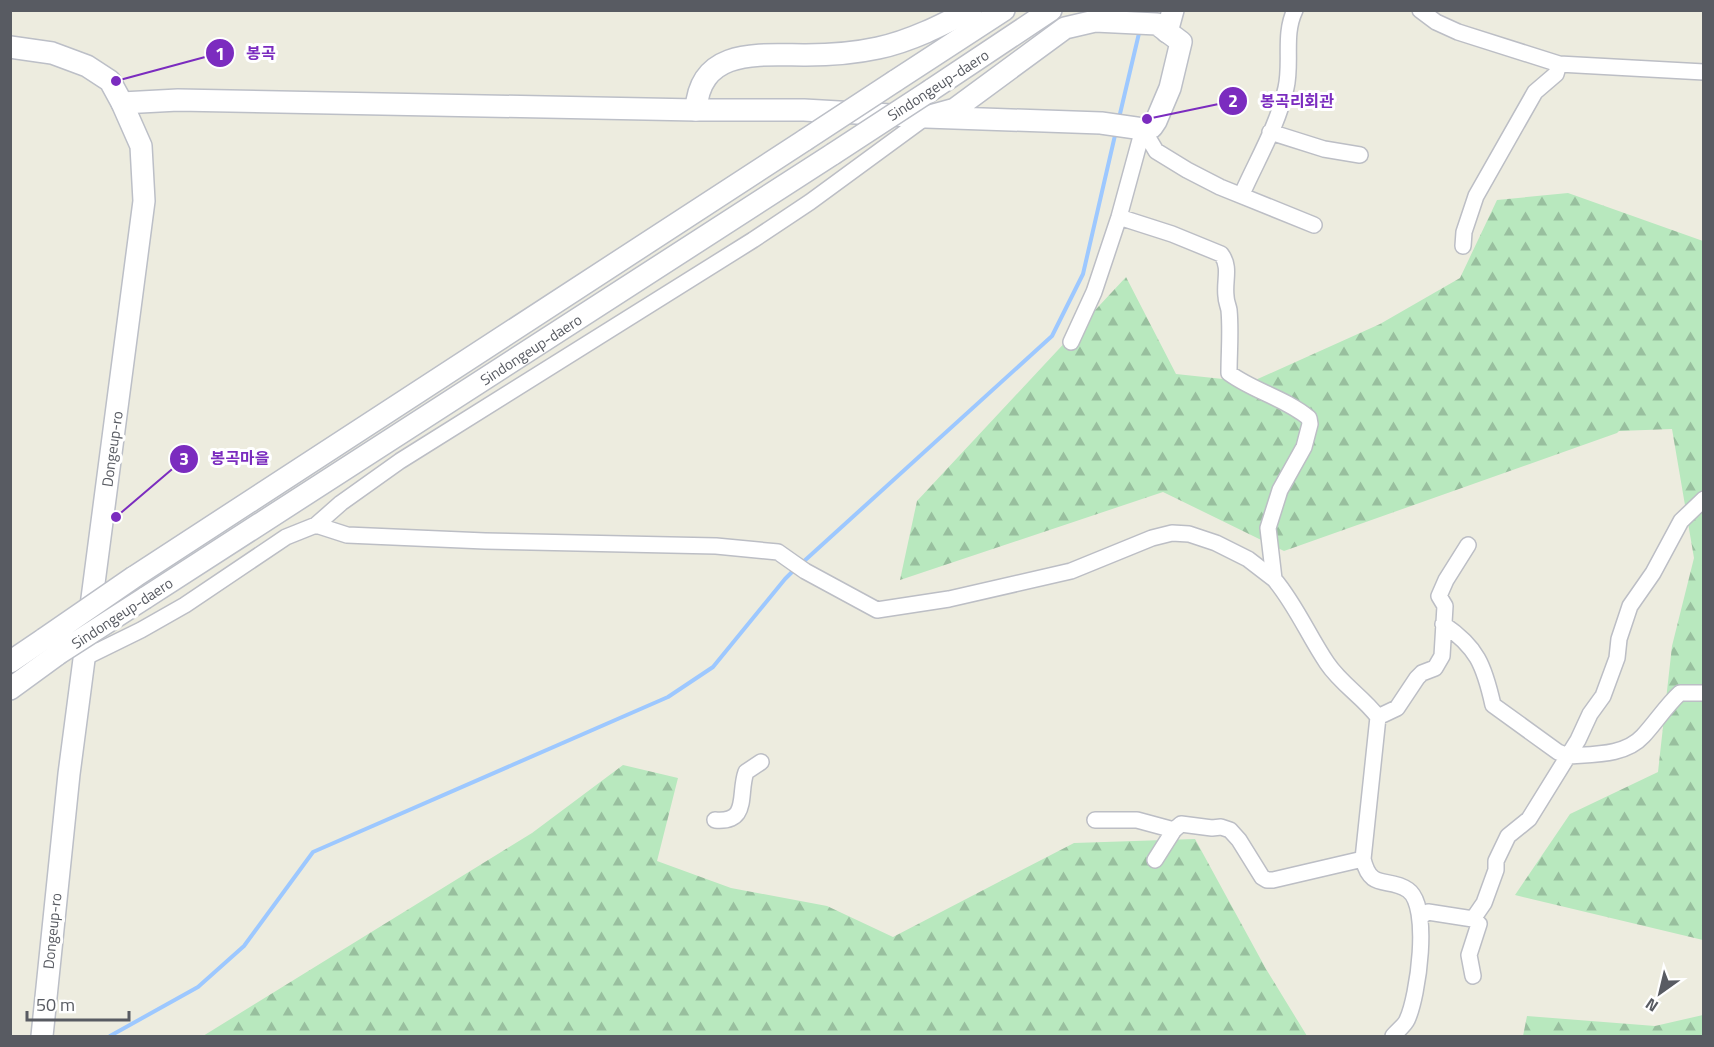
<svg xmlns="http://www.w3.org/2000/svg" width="1714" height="1047" font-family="'Titillium Web','Noto Sans KR',sans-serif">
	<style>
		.forest { fill: url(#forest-firs) }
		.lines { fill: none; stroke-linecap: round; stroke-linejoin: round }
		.stream { stroke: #9dc8ff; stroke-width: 4 }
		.street-casing { stroke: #bcbec5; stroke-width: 18 }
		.secondary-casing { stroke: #bcbfc7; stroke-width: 24 }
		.street { stroke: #fff; stroke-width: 15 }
		.secondary { stroke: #fff; stroke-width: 21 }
		.secondary-bridge-casing { stroke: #bcbfc7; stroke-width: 24; stroke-linecap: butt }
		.secondary-bridge { stroke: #fff; stroke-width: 21 }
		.labels { text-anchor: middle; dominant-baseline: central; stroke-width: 6; stroke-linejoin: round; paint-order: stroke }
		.street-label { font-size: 15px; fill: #585b62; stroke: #fff }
		.leader { fill: none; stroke: #7b2cbf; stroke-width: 2 }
		.callout-dot { fill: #7b2cbf; stroke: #fff; stroke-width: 2 }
		.mark-label { font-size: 18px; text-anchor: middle; font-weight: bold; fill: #fff }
		.callout-label { font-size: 16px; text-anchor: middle; font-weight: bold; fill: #7b2cbf; stroke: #fff; stroke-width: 6; stroke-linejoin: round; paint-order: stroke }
	</style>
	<defs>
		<pattern id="forest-firs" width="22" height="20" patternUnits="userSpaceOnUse" patternTransform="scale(1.5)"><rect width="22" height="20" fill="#b8e8be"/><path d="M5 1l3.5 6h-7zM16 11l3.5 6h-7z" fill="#98bf9e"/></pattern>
	</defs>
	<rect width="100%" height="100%" fill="#edecdf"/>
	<path class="forest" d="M 1568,193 L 1703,241 L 1703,940 L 1515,895 L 1570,814 L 1658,772 L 1672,646 L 1694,558 L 1672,429 L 1619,431 L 1617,433 L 1284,551 L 1163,492 L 900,580 L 917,501 L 1126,277 L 1176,374 L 1251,382 L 1380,324 L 1460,278 L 1497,200 Z
		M 623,765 L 678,778 L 657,861 L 731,888 L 827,906 L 893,937 L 1074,843 L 1195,839 L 1266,969 L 1307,1036 L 203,1036 L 532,833 Z
		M 1703,1015 L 1703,1036 L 1523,1036 L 1527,1016 L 1655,1026 Z"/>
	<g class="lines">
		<path class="stream" d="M 1119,118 L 1140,29
			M 802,563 L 1052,336 L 1083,274 L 1116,131
			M 110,1036 L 198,987 L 244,946 L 313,852 L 668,697 L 713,667 L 785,579 L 794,570"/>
		<g class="street-casing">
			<path id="street" d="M 1420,10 L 1436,22 L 1458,32 L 1559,64 L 1704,72
				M 926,117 L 810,202 L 753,240 L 400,461 L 341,503 L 316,525 L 347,535 L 485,541 L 716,546 L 778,552 L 805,571 L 877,610 L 949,599 L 1071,571 L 1152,538 L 1172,533 L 1189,534 L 1216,543 L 1248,559 L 1274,579 L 1268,528 L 1280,490 L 1304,447 L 1310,424 L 1309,418 C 1285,398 1253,391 1229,373 C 1229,352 1231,331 1229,310 C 1228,305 1226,301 1226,296 C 1224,281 1231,267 1221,254 L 1172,234 L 1119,217
				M 1143,129 L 1156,151 L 1187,170 L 1220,187 L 1314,225
				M 1270,132 L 1324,149 L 1360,155
				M 1242,194 C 1257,160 1278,125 1286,88 C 1292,62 1283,35 1295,10
				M 1463,246 L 1464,232 L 1476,196 L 1535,92 L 1556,74 L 1559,64
				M 1071,342 L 1094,292 L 1119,217 L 1143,129
				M 1443,624 C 1477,647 1484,665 1493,705 L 1558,752 L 1568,756 L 1578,740 L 1590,714 L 1603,696 L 1617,658 L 1619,639 L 1630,606 L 1653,573 L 1681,521 L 1704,499
				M 84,658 L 141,630 L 185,605 L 286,537 L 316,525
				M 1378,717 L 1397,708 L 1417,678 L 1422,673 L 1435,668 L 1442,656 L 1445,606 L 1439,596 L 1446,580 L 1468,545
				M 715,820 C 750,823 738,794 746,772 L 761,762
				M 1095,820 L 1137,820 L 1174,830
				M 1363,859 C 1371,892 1388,876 1408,890 C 1431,906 1418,997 1407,1020 C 1405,1025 1397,1031 1393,1036
				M 1155,860 L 1174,830 L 1181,824 L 1212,828 L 1221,827 L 1230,830 L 1239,840 L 1262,877 L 1267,880 L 1273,880 L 1363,859 L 1378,717 C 1363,697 1341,684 1327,663 C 1308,635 1296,605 1274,579
				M 1420,917 L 1428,912 L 1473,919 L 1479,924 L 1469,955 L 1473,976
				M 1473,919 L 1484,903 L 1496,870 L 1496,861 L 1508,836 L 1529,819 L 1568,756 C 1592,754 1625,756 1643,736 C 1656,722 1666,706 1680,693 L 1704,693"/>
		</g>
		<g class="secondary-casing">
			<g id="secondary">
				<path d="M 1167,32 L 1173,10"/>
				<path d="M 10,47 L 52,53 L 87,66 L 110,81 L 122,103 L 141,146 L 144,201 L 69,774 L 42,1036"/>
				<path d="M 895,81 L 1004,10"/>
				<path d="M 931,90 L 1051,10"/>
				<path d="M 122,103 L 178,100 L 696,110 L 804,110 L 926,117 L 1101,123 L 1143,129 L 1152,127 L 1156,121 L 1170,88 L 1181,42 L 1157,24 L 1095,21 L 1065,28 L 955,109 L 926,117"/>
				<path d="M 696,110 C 700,47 760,55 806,55 C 830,55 855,53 878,48 C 911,41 942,25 971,10"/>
				<path d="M 134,577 L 805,140"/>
				<path id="s1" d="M 145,598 L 833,154"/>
				<path d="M 10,662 L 44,639"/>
				<path d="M 10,689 L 58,654"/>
			</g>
		</g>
		<use href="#street" class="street"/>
		<use href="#secondary" class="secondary"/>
		<g class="secondary-bridge-casing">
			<path id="secondary-bridge" d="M 805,140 L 895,81
				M 833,154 L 931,90
				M 44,639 L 134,577
				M 58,654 L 145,598"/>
		</g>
		<use href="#secondary-bridge" class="secondary-bridge"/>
	</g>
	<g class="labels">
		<g class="street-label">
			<text transform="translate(938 85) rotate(-33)">Sindongeup-daero</text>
			<text stroke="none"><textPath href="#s1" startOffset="459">Sindongeup-daero</textPath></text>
			<text transform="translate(112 449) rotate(-82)">Dongeup-ro</text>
			<text transform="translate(122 613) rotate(-33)">Sindongeup-daero</text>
			<text transform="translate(52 931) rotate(-84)">Dongeup-ro</text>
		</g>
	</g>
	<path class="leader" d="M116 81L220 53M1147 119L1233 101M116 517L184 459"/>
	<g class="callout-dot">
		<circle cx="116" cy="81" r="6"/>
		<circle cx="1147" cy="119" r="6"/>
		<circle cx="116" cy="517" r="6"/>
		<circle cx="220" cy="53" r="15"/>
		<circle cx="1233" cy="101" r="15"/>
		<circle cx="184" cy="459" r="15"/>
	</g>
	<g class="mark-label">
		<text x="220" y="60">1</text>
		<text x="1233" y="107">2</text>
		<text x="184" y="465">3</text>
	</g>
	<g class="callout-label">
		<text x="261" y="59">봉곡</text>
		<text x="1297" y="107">봉곡리회관</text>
		<text x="240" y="464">봉곡마을</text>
	</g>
	<rect width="1714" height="1047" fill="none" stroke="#585b62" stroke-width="24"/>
	<g transform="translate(1660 993) rotate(214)" stroke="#ffffff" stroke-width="4.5" paint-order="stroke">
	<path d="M0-4.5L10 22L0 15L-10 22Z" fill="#585b62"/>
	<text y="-9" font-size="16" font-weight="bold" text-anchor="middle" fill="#585b62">N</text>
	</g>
	<path d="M27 1011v9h102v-9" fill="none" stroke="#585b62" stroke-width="3"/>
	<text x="36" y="1011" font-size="18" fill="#585b62" stroke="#ffffff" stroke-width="4.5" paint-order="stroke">50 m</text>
</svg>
